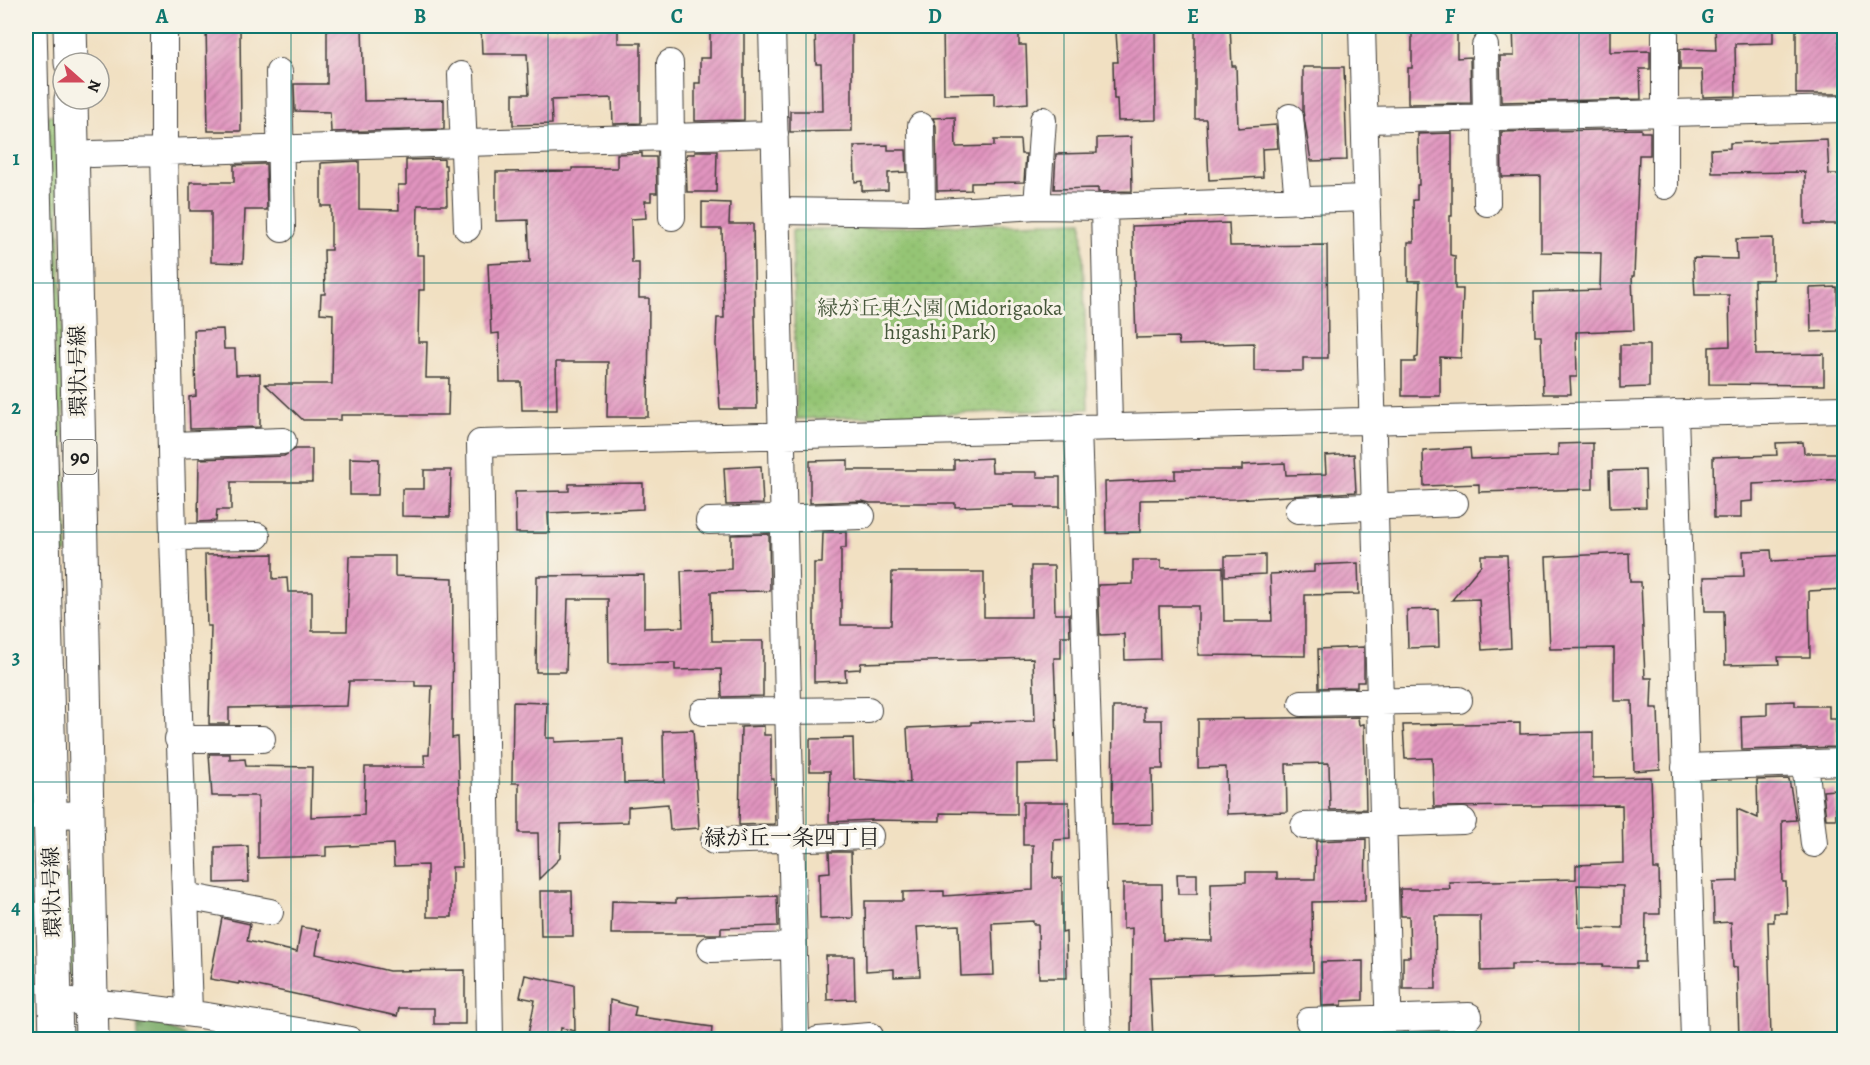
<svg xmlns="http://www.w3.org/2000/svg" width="1870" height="1065" font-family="Alegreya,'Noto Serif JP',serif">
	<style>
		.grass { fill: url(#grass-dots); stroke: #587048; stroke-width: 1.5 }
		.forest { fill: url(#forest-firs); stroke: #4a6341; stroke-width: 1.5 }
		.building { fill: url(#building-hatch); fill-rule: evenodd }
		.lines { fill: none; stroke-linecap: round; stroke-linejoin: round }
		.minor-casing { stroke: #3c3935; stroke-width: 28 }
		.major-casing { stroke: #3c3935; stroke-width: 35 }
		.minor { stroke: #fff; stroke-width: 26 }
		.major { stroke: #fff; stroke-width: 33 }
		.grid { fill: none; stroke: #0f766e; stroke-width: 1.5; stroke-opacity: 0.55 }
		.labels { text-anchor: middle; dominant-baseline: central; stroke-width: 6; stroke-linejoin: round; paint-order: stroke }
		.shield { fill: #f7f3e8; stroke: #5e5c59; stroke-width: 1.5 }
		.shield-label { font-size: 20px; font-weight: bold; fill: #1c1c1c }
		.park-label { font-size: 21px; fill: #46573b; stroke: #f7f3e8 }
		.street-label { font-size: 21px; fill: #1c1c1c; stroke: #f7f3e8 }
		.neighbourhood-label { font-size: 22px; fill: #1c1c1c; stroke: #f7f3e8 }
		.neatline { fill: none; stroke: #0f766e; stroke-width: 2 }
		.grid-label { font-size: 20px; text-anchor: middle; font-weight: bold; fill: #0f766e }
	</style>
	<defs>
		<pattern id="grass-dots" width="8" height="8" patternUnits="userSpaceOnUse" patternTransform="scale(1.5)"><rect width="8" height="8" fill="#95c575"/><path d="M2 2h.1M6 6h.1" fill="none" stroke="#80a965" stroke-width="1.8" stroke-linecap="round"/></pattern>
		<pattern id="forest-firs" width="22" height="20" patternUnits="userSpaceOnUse" patternTransform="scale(1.5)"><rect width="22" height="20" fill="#78aa66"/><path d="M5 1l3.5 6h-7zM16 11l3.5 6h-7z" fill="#628a53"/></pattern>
		<pattern id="building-hatch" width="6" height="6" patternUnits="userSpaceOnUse" patternTransform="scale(1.5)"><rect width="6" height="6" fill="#e194bf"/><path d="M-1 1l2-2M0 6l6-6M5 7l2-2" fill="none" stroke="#b6789a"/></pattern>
	</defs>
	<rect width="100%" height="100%" fill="#f7f3e8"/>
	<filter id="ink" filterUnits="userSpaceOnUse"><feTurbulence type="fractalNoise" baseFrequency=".0167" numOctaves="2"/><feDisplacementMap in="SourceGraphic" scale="12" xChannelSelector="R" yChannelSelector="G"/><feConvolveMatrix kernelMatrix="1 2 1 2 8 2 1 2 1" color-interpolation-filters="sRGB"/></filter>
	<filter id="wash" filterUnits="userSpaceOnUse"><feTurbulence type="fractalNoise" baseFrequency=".008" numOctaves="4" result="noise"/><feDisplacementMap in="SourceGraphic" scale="24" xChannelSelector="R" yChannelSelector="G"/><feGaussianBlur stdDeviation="1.35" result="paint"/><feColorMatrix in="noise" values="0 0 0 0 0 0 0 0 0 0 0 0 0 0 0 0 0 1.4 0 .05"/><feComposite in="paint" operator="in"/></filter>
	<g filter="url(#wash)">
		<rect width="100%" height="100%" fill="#f1e0c2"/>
		<path class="grass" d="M 48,115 L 57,115 L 67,553 L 59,553 Z
			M 1082,221 L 1088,409 L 797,419 L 792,230 Z
			M 26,554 L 32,788 L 26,788 Z
			M 64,874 L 76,874 L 77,982 L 70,982 Z"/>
		<path class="forest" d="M 137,1012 L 187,1037 L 243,1037 L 244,1039 L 138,1039 Z"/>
		<g id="blocks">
			<path class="building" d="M 206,26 L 240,26 L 241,131 L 208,131 Z
				M 327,26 L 362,26 L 364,101 L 444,100 L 444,129 L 331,132 L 330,112 L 295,111 L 294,84 L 327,84 Z
				M 710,26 L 744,26 L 744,120 L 695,121 L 695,83 L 700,83 L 700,58 L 710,58 Z
				M 815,26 L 852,26 L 852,131 L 790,132 L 790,111 L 822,111 L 821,64 L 816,64 Z
				M 943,26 L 1019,26 L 1019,45 L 1026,45 L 1028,103 L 994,106 L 994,93 L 944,94 Z
				M 1195,26 L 1230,26 L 1232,66 L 1236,66 L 1238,128 L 1276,125 L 1278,148 L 1262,149 L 1263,177 L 1209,180 L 1206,119 L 1195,119 Z
				M 1412,26 L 1457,26 L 1457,58 L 1470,57 L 1471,103 L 1408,104 L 1408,68 L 1412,68 Z
				M 1513,26 L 1610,26 L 1610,52 L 1650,51 L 1650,69 L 1640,69 L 1641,99 L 1501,102 L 1500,56 L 1514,56 Z
				M 1715,26 L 1773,26 L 1773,43 L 1735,44 L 1736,96 L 1703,97 L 1702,70 L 1680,70 L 1680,49 L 1716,50 Z
				M 1796,26 L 1839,26 L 1839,63 L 1845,63 L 1845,94 L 1796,94 Z
				M 507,27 L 507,32 L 618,27 L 618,43 L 641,43 L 641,123 L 613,124 L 612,98 L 551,100 L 552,124 L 513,125 L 513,94 L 529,94 L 527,54 L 482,54 L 481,28 Z
				M 1155,30 L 1156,120 L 1118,121 L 1117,99 L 1114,99 L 1113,62 L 1118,62 L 1116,32 Z
				M 1303,67 L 1344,67 L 1347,160 L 1311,161 L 1303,111 Z
				M 955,117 L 956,147 L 994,146 L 994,140 L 1020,140 L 1021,154 L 1026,154 L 1024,182 L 971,183 L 971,190 L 937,191 L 936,126 L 933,118 Z
				M 1641,129 L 1641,132 L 1650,132 L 1650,155 L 1639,155 L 1634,276 L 1632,276 L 1634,330 L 1576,332 L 1577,377 L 1570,377 L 1571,394 L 1543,394 L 1541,336 L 1535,336 L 1534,292 L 1600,290 L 1601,253 L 1541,252 L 1541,176 L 1502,177 L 1501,132 Z
				M 1452,133 L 1452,216 L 1450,216 L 1450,255 L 1455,256 L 1455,289 L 1463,289 L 1461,358 L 1440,357 L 1440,396 L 1402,396 L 1402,362 L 1415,362 L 1415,358 L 1418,357 L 1420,281 L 1408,281 L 1408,242 L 1414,242 L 1413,200 L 1417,200 L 1417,185 L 1419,185 L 1418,134 Z
				M 1131,137 L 1132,191 L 1098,192 L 1098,188 L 1054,189 L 1056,154 L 1097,153 L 1097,138 Z
				M 1827,139 L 1829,174 L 1845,174 L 1845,224 L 1805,224 L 1805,172 L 1712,173 L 1711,149 L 1730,148 L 1730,143 Z
				M 888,145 L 888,150 L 906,150 L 907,172 L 888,173 L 888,190 L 862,191 L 862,181 L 855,182 L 854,146 Z
				M 695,151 L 717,151 L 716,192 L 687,192 L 686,156 L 687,154 L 695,154 Z
				M 642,153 L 642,157 L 656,157 L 657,193 L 651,193 L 651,201 L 645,201 L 646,218 L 631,219 L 632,263 L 639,263 L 639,298 L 649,298 L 648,417 L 607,417 L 608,362 L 556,362 L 557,410 L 522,410 L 521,382 L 500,382 L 499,333 L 491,334 L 488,264 L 530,262 L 528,220 L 496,221 L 496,172 L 572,171 L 572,168 L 617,168 L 617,154 Z
				M 444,159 L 444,165 L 446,165 L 447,205 L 418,205 L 417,255 L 424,255 L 424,290 L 419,290 L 418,342 L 427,342 L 426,378 L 449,378 L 448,415 L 341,415 L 341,420 L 303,420 L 265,384 L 332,384 L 333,314 L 320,313 L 321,294 L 325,294 L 324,250 L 331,250 L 331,206 L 321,206 L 321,163 L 359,161 L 359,209 L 399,210 L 398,185 L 406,185 L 406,160 Z
				M 263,164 L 266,164 L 267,210 L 245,210 L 243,263 L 211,262 L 211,211 L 190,211 L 190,182 L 234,182 L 234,165 Z
				M 702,202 L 730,203 L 729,224 L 753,224 L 757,409 L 720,409 L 716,344 L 717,318 L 724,318 L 722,229 L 702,229 Z
				M 1229,223 L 1230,246 L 1327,245 L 1328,358 L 1303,358 L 1303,371 L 1254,371 L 1254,343 L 1179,345 L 1178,337 L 1136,338 L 1132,226 Z
				M 1773,238 L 1773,280 L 1754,280 L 1756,355 L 1824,354 L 1824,385 L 1709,384 L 1709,347 L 1730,346 L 1729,295 L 1695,295 L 1693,258 L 1737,259 L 1736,239 Z
				M 1837,287 L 1838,331 L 1811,332 L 1810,288 Z
				M 223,329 L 224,349 L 235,349 L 236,375 L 260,374 L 260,427 L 190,429 L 189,397 L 196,396 L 194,330 Z
				M 1620,345 L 1649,345 L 1649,387 L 1620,388 Z
				M 1803,442 L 1804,453 L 1845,453 L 1845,479 L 1753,484 L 1753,501 L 1741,502 L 1741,518 L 1714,518 L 1713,457 L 1777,455 L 1776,443 Z
				M 1593,443 L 1593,489 L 1479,492 L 1479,484 L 1424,486 L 1423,451 L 1470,448 L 1471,459 L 1558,456 L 1558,444 Z
				M 295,449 L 312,449 L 312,482 L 231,482 L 231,510 L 217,510 L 216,521 L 198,522 L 199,459 L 284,456 Z
				M 1354,454 L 1356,492 L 1235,499 L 1140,500 L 1140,532 L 1106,533 L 1105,482 L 1175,479 L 1175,470 L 1242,470 L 1242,465 L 1285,463 L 1286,475 L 1326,474 L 1325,456 Z
				M 350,458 L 379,459 L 378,495 L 350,495 Z
				M 991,458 L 992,472 L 1037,472 L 1037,477 L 1060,477 L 1060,507 L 1013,507 L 1013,505 L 955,507 L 955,503 L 870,503 L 862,501 L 810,503 L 810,461 L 848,460 L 848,470 L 954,470 L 954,460 Z
				M 761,466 L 763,504 L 726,505 L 724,468 Z
				M 424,470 L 451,470 L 450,517 L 402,516 L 402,489 L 424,489 Z
				M 1645,470 L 1646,507 L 1610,508 L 1609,471 Z
				M 643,483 L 643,509 L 548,513 L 549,533 L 516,533 L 515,492 L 569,491 L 569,484 Z
				M 823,532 L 846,532 L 846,548 L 841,548 L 841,625 L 891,625 L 892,572 L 984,572 L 984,617 L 1031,617 L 1031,566 L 1054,566 L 1055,614 L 1069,614 L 1070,636 L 1061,636 L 1061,658 L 1054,658 L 1058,763 L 1017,764 L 1017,814 L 940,813 L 940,821 L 872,820 L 829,822 L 830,771 L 810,771 L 810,739 L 853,738 L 854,779 L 910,783 L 907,728 L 971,725 L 971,722 L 1035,721 L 1033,658 L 861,663 L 860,669 L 845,670 L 846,681 L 814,682 L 814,563 L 822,563 Z
				M 769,534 L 770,591 L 711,592 L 712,641 L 763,641 L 763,696 L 722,697 L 721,669 L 675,670 L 675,663 L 609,664 L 608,599 L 568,599 L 566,672 L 536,672 L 537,576 L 644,575 L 644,628 L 683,627 L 681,571 L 731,569 L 731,535 Z
				M 1771,550 L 1772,561 L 1845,557 L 1845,589 L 1809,591 L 1810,657 L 1778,657 L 1779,664 L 1725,665 L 1724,611 L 1705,611 L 1704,577 L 1744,576 L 1743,551 Z
				M 1629,553 L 1630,582 L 1641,582 L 1645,678 L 1652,678 L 1651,708 L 1658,708 L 1660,769 L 1634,771 L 1632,701 L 1614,701 L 1614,648 L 1550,649 L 1546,557 Z
				M 273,554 L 273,579 L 287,578 L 288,592 L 312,592 L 312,631 L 347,631 L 349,556 L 395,556 L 395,576 L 453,578 L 452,738 L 457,737 L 462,867 L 452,867 L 452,917 L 427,917 L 427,865 L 394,866 L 393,844 L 326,847 L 326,856 L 258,858 L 258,796 L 212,796 L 209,754 L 230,754 L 230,760 L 245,759 L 246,766 L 312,767 L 311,817 L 364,815 L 365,767 L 425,767 L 424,755 L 429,755 L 432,686 L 415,686 L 415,681 L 349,681 L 347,706 L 229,708 L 229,724 L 209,724 L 211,626 L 207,626 L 205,555 Z
				M 1265,555 L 1265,574 L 1225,576 L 1225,556 Z
				M 1481,555 L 1507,555 L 1511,648 L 1482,650 L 1479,599 L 1452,600 L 1481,565 Z
				M 1133,560 L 1161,560 L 1161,568 L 1223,567 L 1224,621 L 1272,621 L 1270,574 L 1314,572 L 1314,565 L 1358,563 L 1359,594 L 1305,595 L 1305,656 L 1198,655 L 1198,606 L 1159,606 L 1160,659 L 1125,660 L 1124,634 L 1100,635 L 1098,585 L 1133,584 Z
				M 1438,609 L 1439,647 L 1408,648 L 1407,610 Z
				M 1364,647 L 1364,682 L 1357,682 L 1357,687 L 1319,688 L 1318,649 Z
				M 1795,701 L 1795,706 L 1829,706 L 1829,719 L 1836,719 L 1836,747 L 1742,750 L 1741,716 L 1767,715 L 1767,702 Z
				M 513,702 L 547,703 L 546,738 L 555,738 L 555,742 L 623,739 L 624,783 L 664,782 L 663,731 L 693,730 L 699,828 L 670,830 L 668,804 L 628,807 L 628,822 L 561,824 L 560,858 L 539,879 L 538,833 L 519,833 L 519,783 L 512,783 Z
				M 1113,707 L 1144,707 L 1144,720 L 1162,720 L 1163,769 L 1152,769 L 1153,824 L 1112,825 Z
				M 1358,717 L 1359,725 L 1364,724 L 1366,809 L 1330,810 L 1329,763 L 1286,764 L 1287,812 L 1227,814 L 1226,767 L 1198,768 L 1198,719 Z
				M 1520,723 L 1520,734 L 1593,732 L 1593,778 L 1651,777 L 1654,869 L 1659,869 L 1660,914 L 1646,914 L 1645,962 L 1636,962 L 1636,968 L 1602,967 L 1603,964 L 1511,964 L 1511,970 L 1481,971 L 1480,916 L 1435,916 L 1436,989 L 1403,989 L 1403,957 L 1410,957 L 1409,916 L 1401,916 L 1400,889 L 1450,889 L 1449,882 L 1576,879 L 1576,865 L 1623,863 L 1622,805 L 1434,807 L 1432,758 L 1405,759 L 1403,725 ZM 1577,885 L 1623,886 L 1623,928 L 1579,927 Z
				M 764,726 L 764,735 L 771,735 L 771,779 L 774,779 L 775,824 L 739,825 L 741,727 Z
				M 1789,779 L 1796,820 L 1782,821 L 1783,882 L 1786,882 L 1787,913 L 1774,913 L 1774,922 L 1768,922 L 1771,1040 L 1739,1040 L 1737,967 L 1733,968 L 1731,922 L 1714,923 L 1713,882 L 1738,881 L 1737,809 L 1758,818 L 1757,780 Z
				M 1835,790 L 1836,819 L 1826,819 L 1823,791 Z
				M 1023,802 L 1069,802 L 1070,839 L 1054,840 L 1053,878 L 1062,878 L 1062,933 L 1066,932 L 1067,978 L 1039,978 L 1038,924 L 1033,924 L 1033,921 L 992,923 L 994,975 L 961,976 L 959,925 L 917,927 L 920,976 L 894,977 L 894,969 L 866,971 L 865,901 L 903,901 L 903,892 L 944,891 L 944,896 L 1033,890 L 1033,845 L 1023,845 Z
				M 1366,839 L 1365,901 L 1312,902 L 1313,972 L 1150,977 L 1153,1040 L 1131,1040 L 1132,928 L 1123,929 L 1123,884 L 1162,884 L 1163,940 L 1212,941 L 1211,883 L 1246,882 L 1246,872 L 1277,872 L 1277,879 L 1315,879 L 1316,841 Z
				M 248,846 L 249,882 L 215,883 L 215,847 Z
				M 829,852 L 851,852 L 853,918 L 820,919 L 819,873 L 830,872 Z
				M 1177,874 L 1197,874 L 1197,894 L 1178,894 Z
				M 540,891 L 572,891 L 573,936 L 541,936 Z
				M 777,896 L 778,926 L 721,928 L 721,934 L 611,934 L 612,901 L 676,903 L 676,899 Z
				M 222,918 L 250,924 L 247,941 L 297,952 L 301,927 L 320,930 L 316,954 L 389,971 L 465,970 L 465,1024 L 434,1024 L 434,1008 L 399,1008 L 397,1016 L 239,982 L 239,984 L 210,979 Z
				M 826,956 L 854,956 L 855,999 L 827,1000 Z
				M 1363,961 L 1363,1000 L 1342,1001 L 1342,1005 L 1322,1006 L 1321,962 Z
				M 525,975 L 574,985 L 575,1031 L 561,1028 L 559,1040 L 528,1035 L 535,1000 L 520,997 Z
				M 610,1000 L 636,1007 L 634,1016 L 712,1027 L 711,1040 L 609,1040 Z"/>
		</g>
	</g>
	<g filter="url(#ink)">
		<use href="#blocks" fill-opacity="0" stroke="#3c3935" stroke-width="1.5"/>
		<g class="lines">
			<g class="minor-casing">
				<path id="minor" d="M 164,26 L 164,152 L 173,537 L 189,1012
					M 772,26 L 796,1040
					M 1362,26 L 1389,1040
					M 1665,34 L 1665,186
					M 1485,46 L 1487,203
					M 670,63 L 672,217
					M 279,72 L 282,229
					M 461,75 L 467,228
					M 1290,117 L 1298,201
					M 1365,120 L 1844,109
					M 921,126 L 922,213
					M 92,154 L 775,134
					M 1037,206 L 1043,120
					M 1104,207 L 1109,426
					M 777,211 L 922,213 L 1037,206 L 1104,207 L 1367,198
					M 1675,413 L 1694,1040
					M 1078,427 L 1098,1040
					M 172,445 L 283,441
					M 1298,510 L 1455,503
					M 709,521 L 862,516
					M 173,537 L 257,536
					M 1302,703 L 1459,700
					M 703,712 L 868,710
					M 178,739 L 262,739
					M 1805,763 L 1814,844
					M 1685,767 L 1844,762
					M 26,816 L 88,814
					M 1304,826 L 1463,821
					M 714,841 L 870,836
					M 186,896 L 270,912
					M 711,949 L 793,946
					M 55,1000 C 155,1005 252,1023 350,1040
					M 1309,1021 L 1469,1016
					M 490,1040 L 480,443 L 1844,409
					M 818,1040 L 870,1036"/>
			</g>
			<g class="major-casing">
				<path id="major" d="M 30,26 L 56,1040
					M 70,26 L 71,63
					M 71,99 L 92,1040"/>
			</g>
			<use href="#minor" class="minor"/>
			<use href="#major" class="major"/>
		</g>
	</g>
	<path class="grid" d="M 291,26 L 291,1040M 548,26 L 548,1040M 806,26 L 806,1040M 1064,26 L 1064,1040M 1322,26 L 1322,1040M 1579,26 L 1579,1040M 26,283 L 1844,283M 26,532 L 1844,532M 26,782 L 1844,782"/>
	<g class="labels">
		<rect class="shield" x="63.5" y="440" width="33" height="34" rx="4.5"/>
		<g class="shield-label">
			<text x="80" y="457">90</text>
		</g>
		<g class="park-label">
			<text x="940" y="308">緑が丘東公園 (Midorigaoka<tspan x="940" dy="24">higashi Park)</tspan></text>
		</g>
		<g class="street-label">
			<text transform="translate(78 371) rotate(-91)">環状1号線</text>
			<text transform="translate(52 892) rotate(-92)">環状1号線</text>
		</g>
		<g class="neighbourhood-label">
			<text x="792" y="838">緑が丘一条四丁目</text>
		</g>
	</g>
	<rect width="1870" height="1065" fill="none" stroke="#f7f3e8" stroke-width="66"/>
	<g transform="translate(81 81) rotate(111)"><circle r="28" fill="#f7f3e8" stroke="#9f9d96" stroke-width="1.5"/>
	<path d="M0-4.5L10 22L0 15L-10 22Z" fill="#d1495b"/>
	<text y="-9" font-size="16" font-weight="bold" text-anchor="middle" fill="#1c1c1c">N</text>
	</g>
	<rect x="33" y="33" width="1804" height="999" class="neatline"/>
	<g class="grid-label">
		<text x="162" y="23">A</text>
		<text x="420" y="23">B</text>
		<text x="677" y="23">C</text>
		<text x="935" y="23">D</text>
		<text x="1193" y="23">E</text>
		<text x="1450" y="23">F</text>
		<text x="1708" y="23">G</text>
		<text x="16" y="165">1</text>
		<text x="16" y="414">2</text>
		<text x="16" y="664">3</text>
		<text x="16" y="914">4</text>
	</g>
</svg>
